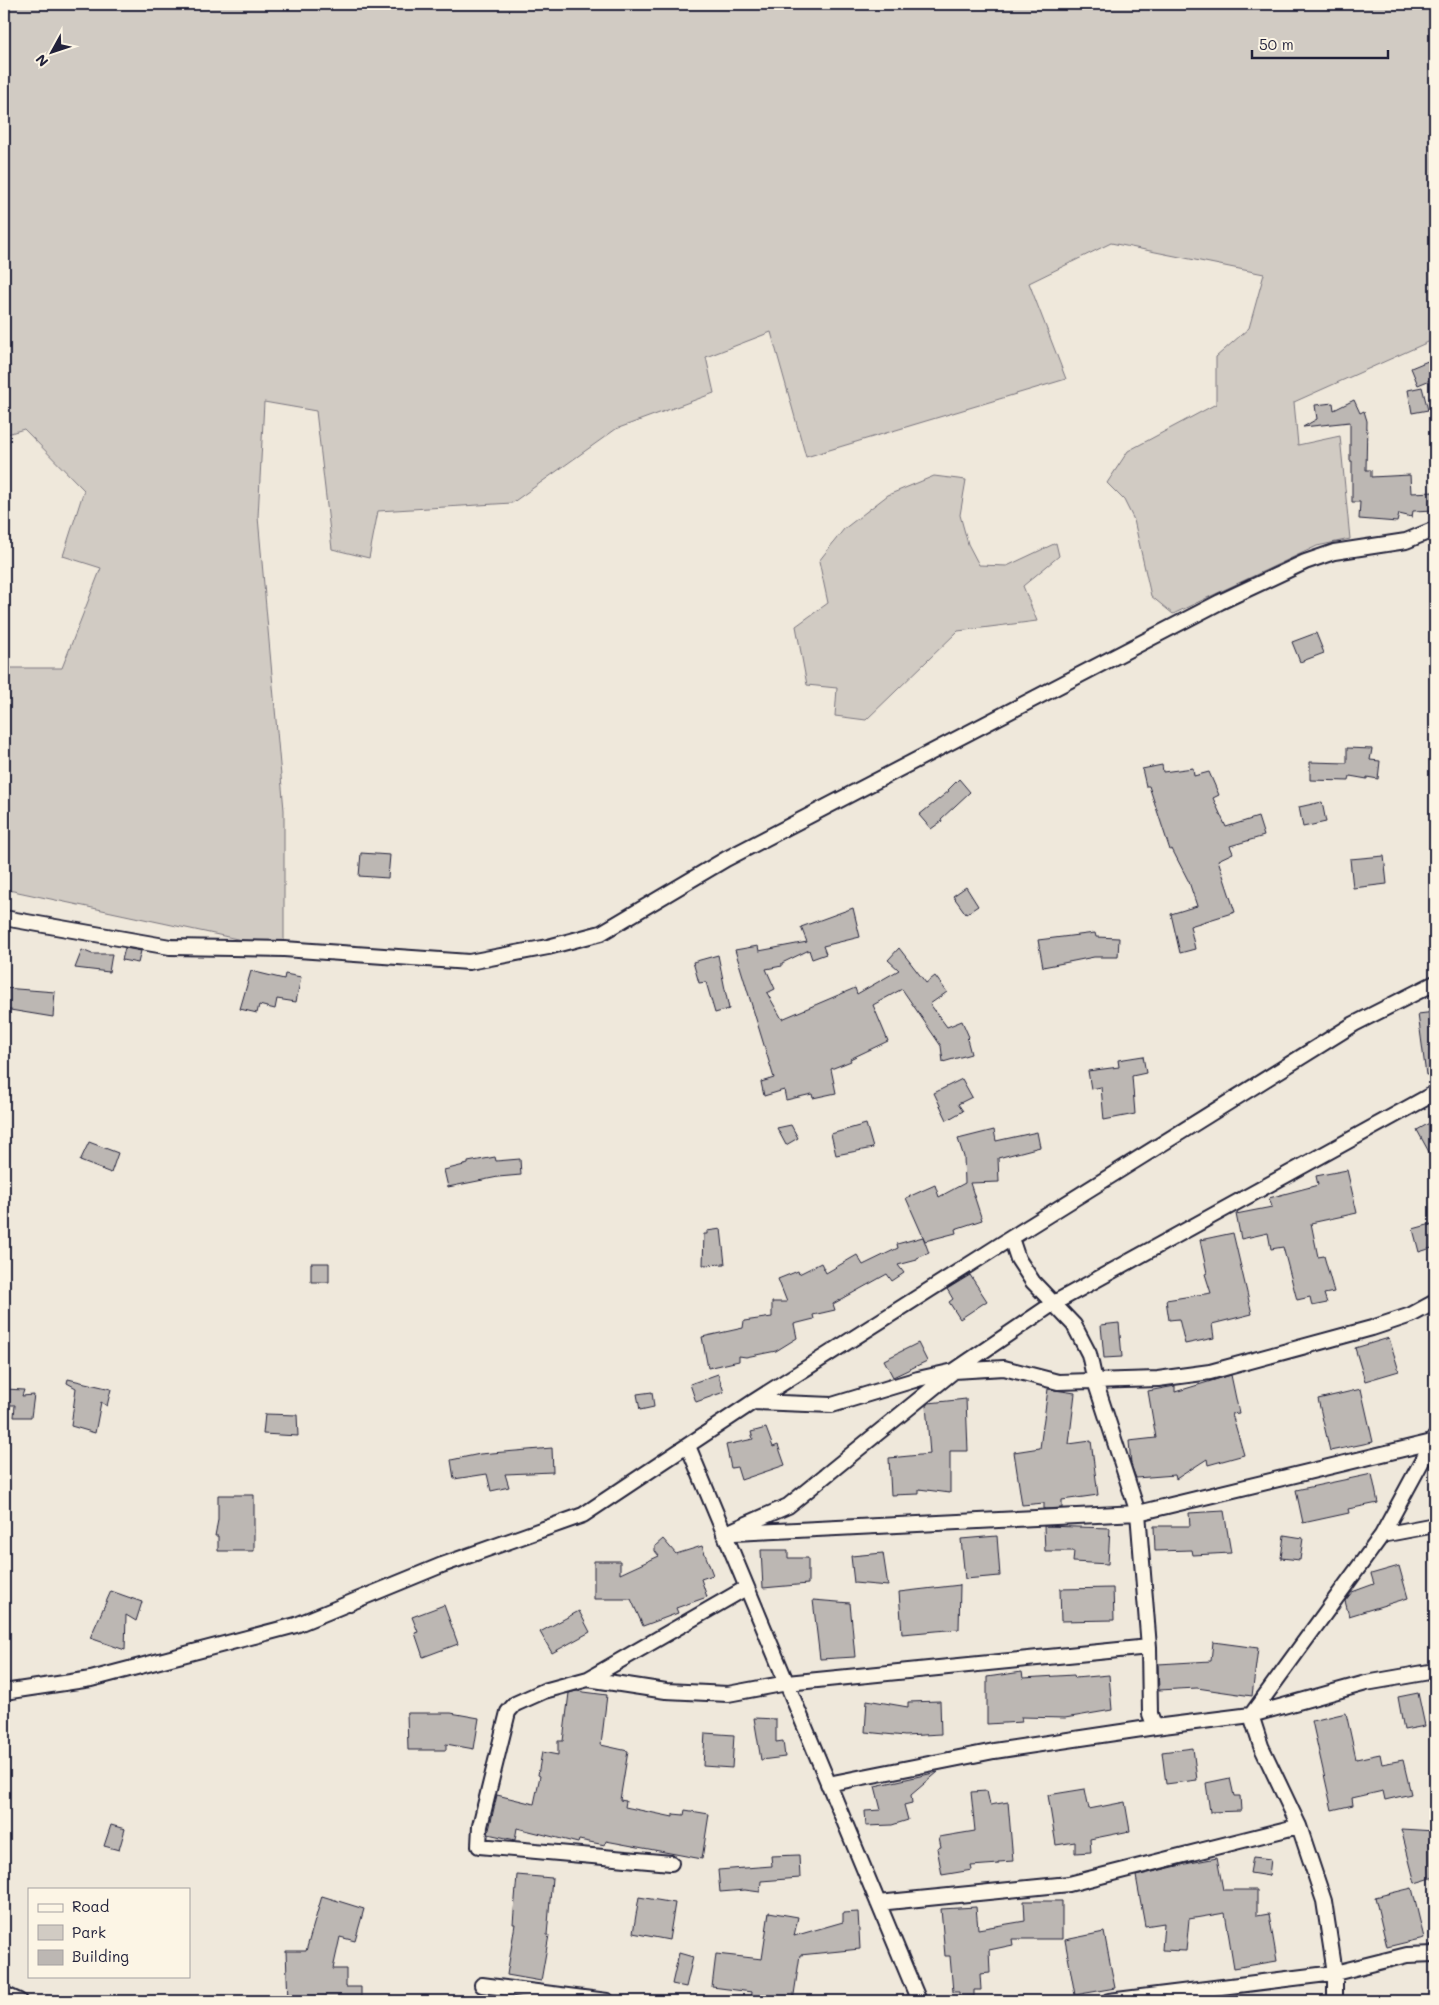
<svg xmlns="http://www.w3.org/2000/svg" width="1439" height="2005" font-family="Mali,sans-serif">
	<style>
		.green { fill: #d1cbc3; stroke: #7a767f }
		.building { fill: #bcb7b3; stroke: #22223b }
		.lines { fill: none; stroke-linecap: round; stroke-linejoin: round }
		.minor-casing { stroke: #22223b; stroke-width: 18 }
		.minor { stroke: #fcf5e5; stroke-width: 14 }
	</style>
	<rect width="100%" height="100%" fill="#efe8db"/>
	<filter id="ink" filterUnits="userSpaceOnUse"><feTurbulence type="fractalNoise" baseFrequency=".02" numOctaves="2"/><feDisplacementMap in="SourceGraphic" scale="10" xChannelSelector="R" yChannelSelector="G"/><feConvolveMatrix kernelMatrix="1 2 1 2 8 2 1 2 1" color-interpolation-filters="sRGB"/></filter>
	<g filter="url(#ink)">
		<path class="green" d="M 4,4 L 1435,4 L 1435,339 L 1294,402 L 1298,445 L 1340,436 L 1350,539 L 1317,546 L 1173,614 L 1151,596 L 1134,520 L 1124,500 L 1107,483 L 1128,451 L 1216,404 L 1216,357 L 1249,328 L 1264,274 L 1111,243 L 1029,283 L 1066,379 L 806,457 L 771,332 L 706,357 L 714,393 L 616,429 L 512,503 L 378,511 L 369,558 L 332,549 L 316,411 L 264,402 L 258,517 L 284,810 L 284,949 L 4,889 L 4,668 L 62,668 L 101,568 L 63,556 L 84,490 L 24,429 L 4,435 Z
			M 934,476 L 966,480 L 960,515 L 968,544 L 979,565 L 1007,566 L 1056,543 L 1059,556 L 1023,586 L 1037,621 L 958,631 L 866,720 L 835,716 L 837,688 L 807,685 L 796,626 L 828,603 L 819,561 L 844,529 L 888,495 Z"/>
		<path class="building" d="M 1435,358 L 1435,378 L 1418,385 L 1411,368 Z
			M 1422,387 L 1428,410 L 1412,413 L 1408,390 Z
			M 1354,400 L 1360,413 L 1364,411 L 1367,421 L 1366,470 L 1371,470 L 1371,477 L 1410,475 L 1411,493 L 1435,492 L 1435,510 L 1413,511 L 1412,517 L 1399,514 L 1397,522 L 1359,519 L 1360,502 L 1352,502 L 1352,461 L 1350,461 L 1350,422 L 1303,427 L 1317,419 L 1315,405 L 1333,403 L 1334,410 Z
			M 1316,633 L 1324,653 L 1300,662 L 1292,642 Z
			M 1347,748 L 1372,749 L 1370,760 L 1380,761 L 1378,779 L 1367,777 L 1367,779 L 1350,776 L 1349,781 L 1310,780 L 1310,762 L 1347,763 Z
			M 1162,765 L 1163,772 L 1193,768 L 1194,776 L 1209,772 L 1219,795 L 1213,798 L 1226,827 L 1258,817 L 1264,836 L 1230,846 L 1233,853 L 1218,860 L 1235,912 L 1190,926 L 1195,949 L 1180,953 L 1171,914 L 1197,906 L 1189,882 L 1172,849 L 1170,850 L 1149,786 L 1146,786 L 1142,769 Z
			M 959,779 L 970,792 L 941,819 L 942,821 L 931,829 L 919,815 L 949,791 L 948,790 Z
			M 1322,802 L 1326,822 L 1303,827 L 1299,807 Z
			M 361,853 L 390,855 L 388,878 L 359,876 Z
			M 1384,856 L 1387,884 L 1353,888 L 1350,859 Z
			M 966,887 L 978,906 L 966,914 L 953,896 Z
			M 853,908 L 860,937 L 823,946 L 826,954 L 812,959 L 809,950 L 782,963 L 782,966 L 766,969 L 775,989 L 767,993 L 782,1019 L 855,988 L 857,994 L 899,970 L 888,960 L 899,948 L 926,983 L 935,976 L 947,992 L 930,1004 L 947,1027 L 962,1021 L 969,1037 L 967,1039 L 971,1054 L 943,1062 L 941,1046 L 902,989 L 873,1005 L 888,1041 L 850,1059 L 851,1061 L 831,1069 L 836,1093 L 813,1098 L 812,1094 L 786,1100 L 784,1090 L 764,1096 L 761,1082 L 774,1078 L 735,950 L 758,946 L 759,951 L 807,942 L 801,927 Z
			M 1095,933 L 1096,937 L 1119,938 L 1118,957 L 1094,957 L 1043,967 L 1038,940 Z
			M 125,948 L 141,951 L 138,963 L 122,960 Z
			M 82,950 L 92,954 L 112,954 L 109,972 L 75,968 Z
			M 718,955 L 729,1009 L 715,1013 L 706,982 L 699,983 L 693,962 Z
			M 251,971 L 284,979 L 285,974 L 301,977 L 296,1002 L 277,999 L 275,1009 L 259,1005 L 257,1013 L 240,1009 Z
			M 4,988 L 55,992 L 53,1017 L 4,1009 Z
			M 1435,1012 L 1435,1074 L 1426,1075 L 1418,1014 Z
			M 1143,1056 L 1146,1073 L 1132,1076 L 1135,1114 L 1104,1120 L 1101,1087 L 1091,1089 L 1088,1071 L 1119,1067 L 1118,1060 Z
			M 962,1079 L 972,1097 L 958,1104 L 963,1111 L 947,1120 L 934,1093 Z
			M 1435,1120 L 1435,1163 L 1417,1130 Z
			M 866,1124 L 873,1148 L 836,1155 L 831,1134 Z
			M 791,1125 L 798,1138 L 786,1145 L 777,1128 Z
			M 994,1130 L 996,1141 L 1037,1132 L 1040,1147 L 998,1158 L 999,1182 L 970,1183 L 982,1220 L 955,1229 L 956,1233 L 925,1241 L 906,1198 L 935,1185 L 939,1197 L 965,1183 L 964,1157 L 958,1139 Z
			M 89,1142 L 118,1153 L 111,1173 L 80,1161 Z
			M 495,1157 L 496,1161 L 520,1159 L 521,1175 L 498,1177 L 448,1187 L 444,1170 L 468,1164 L 468,1162 Z
			M 1347,1170 L 1357,1213 L 1311,1223 L 1318,1257 L 1324,1256 L 1334,1292 L 1324,1294 L 1327,1303 L 1312,1306 L 1310,1297 L 1297,1300 L 1283,1247 L 1271,1249 L 1268,1233 L 1241,1239 L 1236,1214 L 1272,1207 L 1269,1198 L 1318,1185 L 1316,1176 Z
			M 1435,1223 L 1435,1247 L 1419,1252 L 1413,1229 Z
			M 721,1229 L 725,1264 L 703,1265 L 704,1234 L 707,1234 L 707,1231 Z
			M 1233,1233 L 1252,1314 L 1212,1324 L 1214,1338 L 1185,1344 L 1179,1319 L 1169,1320 L 1166,1300 L 1211,1293 L 1205,1274 L 1207,1273 L 1200,1240 Z
			M 923,1237 L 929,1253 L 917,1258 L 917,1260 L 898,1265 L 904,1273 L 892,1281 L 887,1274 L 833,1304 L 835,1310 L 813,1315 L 814,1319 L 794,1324 L 797,1338 L 776,1351 L 746,1357 L 739,1356 L 739,1361 L 708,1368 L 702,1337 L 743,1328 L 744,1321 L 772,1317 L 772,1302 L 787,1302 L 778,1279 L 798,1271 L 799,1274 L 821,1263 L 826,1273 L 857,1255 L 863,1265 L 898,1248 L 897,1244 Z
			M 311,1263 L 329,1263 L 329,1282 L 311,1282 Z
			M 970,1275 L 987,1301 L 960,1319 L 949,1302 L 953,1299 L 947,1289 Z
			M 1119,1323 L 1122,1357 L 1104,1358 L 1101,1325 Z
			M 1389,1338 L 1399,1371 L 1365,1381 L 1355,1348 Z
			M 918,1343 L 927,1361 L 893,1377 L 884,1360 Z
			M 718,1374 L 724,1392 L 696,1402 L 690,1384 Z
			M 1231,1375 L 1239,1413 L 1232,1414 L 1244,1455 L 1208,1465 L 1207,1459 L 1176,1479 L 1175,1475 L 1136,1478 L 1131,1465 L 1129,1441 L 1156,1438 L 1148,1391 L 1175,1386 L 1175,1392 Z
			M 68,1379 L 111,1389 L 107,1406 L 101,1402 L 95,1433 L 71,1426 L 76,1388 L 67,1383 Z
			M 5,1389 L 24,1390 L 22,1396 L 34,1395 L 31,1417 L 14,1417 L 15,1405 L 4,1405 Z
			M 1048,1389 L 1075,1393 L 1069,1444 L 1091,1441 L 1098,1495 L 1062,1500 L 1062,1508 L 1044,1509 L 1044,1503 L 1022,1505 L 1014,1452 L 1040,1448 Z
			M 1361,1389 L 1373,1442 L 1330,1451 L 1318,1399 Z
			M 652,1392 L 654,1407 L 640,1410 L 637,1394 Z
			M 966,1399 L 968,1451 L 950,1451 L 950,1493 L 919,1489 L 919,1494 L 891,1495 L 889,1458 L 930,1454 L 926,1405 L 929,1403 Z
			M 265,1414 L 297,1415 L 298,1436 L 263,1434 Z
			M 766,1428 L 773,1447 L 778,1445 L 785,1465 L 741,1480 L 737,1467 L 731,1468 L 726,1445 L 753,1439 L 751,1432 Z
			M 552,1448 L 553,1472 L 505,1474 L 509,1487 L 491,1491 L 487,1474 L 454,1479 L 451,1460 L 480,1454 Z
			M 1372,1474 L 1378,1503 L 1348,1509 L 1349,1513 L 1303,1523 L 1296,1490 Z
			M 218,1495 L 254,1495 L 254,1551 L 218,1551 L 218,1536 L 215,1536 L 218,1520 Z
			M 1224,1511 L 1231,1553 L 1193,1555 L 1192,1550 L 1155,1551 L 1154,1526 L 1190,1526 L 1189,1513 Z
			M 1044,1526 L 1110,1528 L 1108,1564 L 1073,1562 L 1074,1551 L 1045,1551 Z
			M 1284,1535 L 1303,1538 L 1300,1560 L 1281,1558 Z
			M 997,1536 L 1000,1576 L 965,1579 L 961,1539 Z
			M 663,1539 L 676,1554 L 702,1546 L 713,1575 L 701,1579 L 707,1597 L 676,1608 L 678,1613 L 643,1626 L 631,1599 L 594,1599 L 594,1561 L 620,1561 L 620,1574 L 659,1556 L 655,1551 L 655,1546 Z
			M 761,1550 L 788,1550 L 788,1558 L 808,1558 L 808,1584 L 763,1588 Z
			M 883,1553 L 888,1586 L 854,1583 L 851,1556 Z
			M 1399,1566 L 1408,1598 L 1349,1616 L 1345,1601 L 1352,1592 L 1374,1584 L 1371,1574 Z
			M 960,1585 L 959,1629 L 902,1634 L 899,1592 Z
			M 1113,1588 L 1114,1620 L 1061,1621 L 1060,1589 Z
			M 111,1591 L 142,1602 L 136,1621 L 126,1615 L 125,1650 L 90,1638 Z
			M 813,1600 L 850,1603 L 855,1657 L 820,1659 Z
			M 444,1605 L 458,1644 L 423,1657 L 415,1633 L 418,1632 L 412,1617 Z
			M 579,1611 L 590,1632 L 552,1653 L 540,1632 Z
			M 1213,1642 L 1258,1648 L 1252,1696 L 1197,1688 L 1159,1690 L 1158,1664 L 1211,1661 Z
			M 1022,1672 L 1023,1678 L 1074,1675 L 1075,1678 L 1109,1675 L 1112,1710 L 1065,1718 L 1021,1717 L 1022,1722 L 987,1724 L 987,1677 Z
			M 576,1691 L 607,1695 L 601,1745 L 628,1751 L 620,1800 L 626,1801 L 625,1807 L 673,1817 L 673,1814 L 684,1815 L 685,1810 L 709,1814 L 702,1859 L 606,1841 L 605,1845 L 579,1840 L 578,1843 L 517,1828 L 515,1840 L 488,1834 L 497,1795 L 534,1804 L 540,1776 L 538,1775 L 542,1752 L 558,1755 L 558,1741 L 563,1741 L 569,1693 Z
			M 1418,1693 L 1425,1726 L 1404,1730 L 1398,1697 Z
			M 867,1700 L 908,1707 L 908,1702 L 940,1701 L 941,1734 L 905,1736 L 865,1732 Z
			M 407,1713 L 451,1713 L 479,1718 L 474,1749 L 446,1744 L 446,1750 L 408,1750 Z
			M 1346,1713 L 1356,1759 L 1380,1754 L 1382,1764 L 1403,1760 L 1411,1794 L 1385,1800 L 1383,1791 L 1352,1798 L 1353,1805 L 1332,1810 L 1312,1721 Z
			M 754,1718 L 776,1719 L 776,1742 L 783,1741 L 785,1757 L 761,1760 Z
			M 705,1733 L 734,1735 L 732,1768 L 703,1766 Z
			M 1193,1748 L 1197,1780 L 1166,1784 L 1162,1752 Z
			M 938,1772 L 911,1795 L 912,1803 L 904,1805 L 908,1820 L 892,1825 L 866,1826 L 865,1811 L 881,1810 L 875,1786 Z
			M 1230,1778 L 1234,1796 L 1240,1796 L 1241,1811 L 1210,1812 L 1206,1783 Z
			M 1085,1789 L 1089,1809 L 1125,1802 L 1130,1831 L 1090,1839 L 1091,1852 L 1075,1853 L 1075,1842 L 1056,1845 L 1048,1795 Z
			M 987,1791 L 990,1805 L 1008,1802 L 1013,1861 L 999,1862 L 999,1864 L 971,1866 L 972,1870 L 942,1875 L 937,1848 L 941,1847 L 939,1837 L 975,1831 L 971,1792 Z
			M 111,1825 L 125,1829 L 119,1850 L 104,1846 Z
			M 1401,1829 L 1435,1831 L 1435,1877 L 1415,1883 Z
			M 799,1855 L 800,1878 L 761,1881 L 760,1892 L 745,1890 L 720,1892 L 718,1870 L 772,1866 L 771,1856 Z
			M 1253,1857 L 1271,1859 L 1269,1876 L 1250,1873 Z
			M 1217,1858 L 1223,1890 L 1257,1890 L 1257,1916 L 1269,1914 L 1277,1961 L 1234,1968 L 1225,1913 L 1189,1919 L 1186,1951 L 1162,1950 L 1164,1923 L 1145,1926 L 1136,1876 L 1190,1863 Z
			M 517,1875 L 552,1878 L 547,1935 L 549,1935 L 541,1981 L 507,1975 L 515,1924 L 513,1924 Z
			M 1412,1888 L 1424,1938 L 1387,1947 L 1375,1897 Z
			M 322,1896 L 364,1909 L 355,1941 L 340,1937 L 333,1969 L 346,1969 L 346,1987 L 361,1987 L 361,2001 L 288,2001 L 286,1951 L 306,1951 Z
			M 639,1897 L 675,1903 L 669,1940 L 633,1933 Z
			M 1024,1901 L 1062,1901 L 1062,1939 L 1012,1939 L 1013,1945 L 989,1950 L 990,1973 L 980,1974 L 981,1990 L 974,1990 L 974,1996 L 959,1997 L 959,1992 L 953,1992 L 950,1956 L 945,1956 L 941,1909 L 976,1907 L 978,1929 L 1025,1921 Z
			M 769,1912 L 798,1917 L 794,1936 L 843,1922 L 843,1913 L 858,1912 L 860,1949 L 800,1955 L 793,2001 L 751,2001 L 752,1992 L 712,1987 L 716,1954 L 762,1959 Z
			M 1104,1932 L 1115,1988 L 1075,1995 L 1065,1940 Z
			M 679,1953 L 693,1957 L 686,1987 L 672,1984 Z"/>
		<g class="lines">
			<g class="minor-casing">
				<path id="minor" d="M 4,918 L 170,947 L 284,949 L 469,962 L 548,947 L 601,933 L 726,859 L 1220,602 L 1305,562 L 1334,552 L 1406,541 L 1435,529
					M 1011,1238 L 1018,1259 L 1033,1282 L 1074,1325 L 1089,1354 L 1095,1381 L 1138,1513 L 1149,1647 L 1150,1714 L 1155,1727 L 1251,1715 L 1261,1746 L 1299,1826 L 1324,1901 L 1335,1973 L 1335,2001
					M 753,1402 L 832,1405 L 918,1379 L 954,1371 L 1004,1368 L 1058,1382 L 1158,1379 L 1210,1372 L 1372,1328 L 1411,1315 L 1435,1302
					M 688,1446 L 919,2001
					M 734,1533 L 1138,1513 L 1432,1442
					M 724,1534 L 788,1506 L 954,1371 L 1054,1303 L 1435,1093
					M 1382,1535 L 1435,1525
					M 588,1679 L 666,1691 L 728,1694 L 787,1683 L 1149,1647
					M 4,1692 L 91,1679 L 296,1625 L 442,1565 L 583,1515 L 753,1402 L 1011,1238 L 1354,1024 L 1435,983
					M 1251,1715 L 1382,1535 L 1435,1437
					M 1251,1715 L 1366,1683 L 1435,1671
					M 828,1784 L 994,1751 L 1155,1727
					M 671,1863 L 479,1846 L 480,1826 L 508,1712 L 515,1704 L 544,1691 L 588,1679 L 746,1588
					M 878,1903 L 1069,1884 L 1299,1826
					M 482,1985 L 607,2001
					M 4,1994 L 19,2001
					M 1109,2001 L 1335,1973 L 1407,1955 L 1435,1954"/>
			</g>
			<use href="#minor" class="minor"/>
		</g>
	</g>
	<rect width="1439" height="2005" fill="none" stroke="#fcf5e5" stroke-width="20"/>
	<rect x="10" y="10" width="1419" height="1985" fill="none" stroke="#22223b" stroke-width="2" filter="url(#ink)"/>
	<rect x="28" y="1888" width="162" height="90" fill="#fcf5e5" stroke="#a5a1a1"/>
	<rect x="38" y="1904" width="25" height="8" fill="#fcf5e5" stroke="#a5a1a1"/>
	<text x="72" y="1912" font-size="15" fill="#22223b">Road</text>
	<rect x="38" y="1925" width="25" height="15" fill="#d1cbc3" stroke="#a5a1a1"/>
	<text x="72" y="1938" font-size="15" fill="#22223b">Park</text>
	<rect x="38" y="1950" width="25" height="15" fill="#bcb7b3" stroke="#a5a1a1"/>
	<text x="72" y="1962" font-size="15" fill="#22223b">Building</text>
	<g transform="translate(52 52) rotate(230)" stroke="#fcf5e5" stroke-width="4" paint-order="stroke">
	<path d="M0-4L9 19L0 12L-9 19Z" fill="#22223b"/>
	<text y="-8" font-size="14" font-weight="bold" text-anchor="middle" fill="#22223b">N</text>
	</g>
	<path d="M1252 50v8h136v-8" fill="none" stroke="#22223b" stroke-width="2.5"/>
	<text x="1259" y="50" font-size="15" fill="#22223b" stroke="#fcf5e5" stroke-width="4" paint-order="stroke">50 m</text>
</svg>
